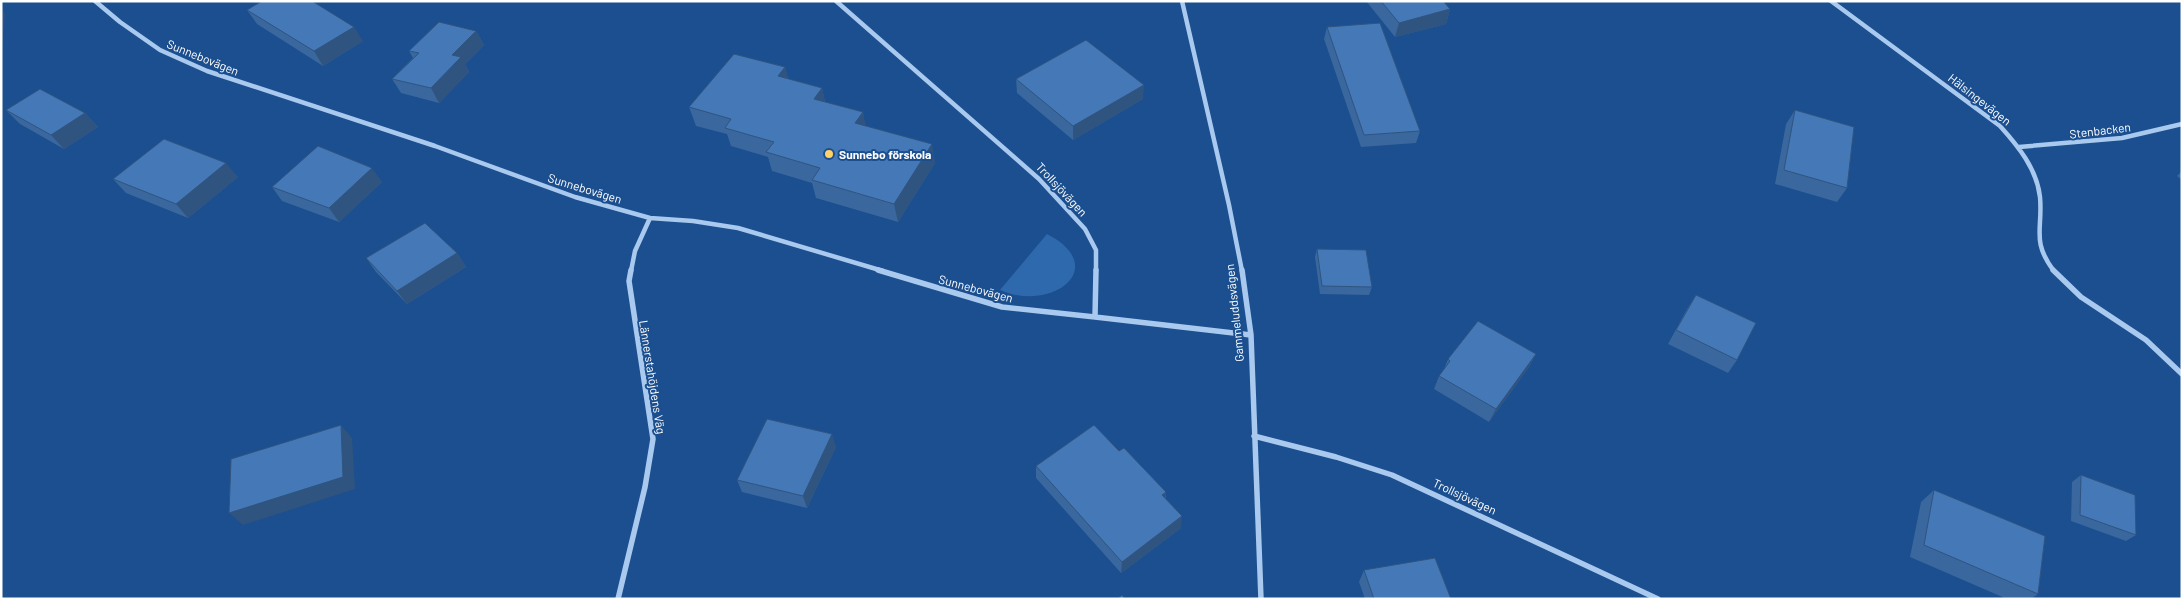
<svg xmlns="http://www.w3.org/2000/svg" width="2183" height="600" font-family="Barlow,sans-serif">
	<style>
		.green { fill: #2e69ad }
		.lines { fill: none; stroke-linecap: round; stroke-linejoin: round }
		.minor-far1 { stroke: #a9c9ee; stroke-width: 4.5 }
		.minor { stroke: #a9c9ee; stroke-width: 5.5 }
		.wall { fill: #3a679d }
		.shaded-wall { fill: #305480 }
		.building { fill: #4478b7; stroke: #305480 }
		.poi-dot { fill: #ffd166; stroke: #1b4f8f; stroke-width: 2 }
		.labels { text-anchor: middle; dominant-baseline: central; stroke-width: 4; stroke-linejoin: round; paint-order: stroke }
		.street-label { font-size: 12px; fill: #fff; stroke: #1b4f8f }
		.poi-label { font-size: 12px; font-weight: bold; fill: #fff; stroke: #1b4f8f; text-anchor: start }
	</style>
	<rect width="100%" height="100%" fill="#1b4f8f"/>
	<path class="green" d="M 1047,234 C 1111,267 1053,313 1000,290 Z"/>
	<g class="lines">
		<path class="minor-far1" d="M 95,1 L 120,22 L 160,50 L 207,71 L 435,146 L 575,197 L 650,218 L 693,221 L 738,228 L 883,271
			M 836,1 L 1039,179 L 1085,229 L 1096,250 L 1096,271
			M 1182,1 L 1229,205 L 1242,271
			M 1831,1 L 2000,126 C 2018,146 2037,169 2040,197 C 2043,229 2031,241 2054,271
			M 2019,147 L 2122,138 L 2182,124
			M 631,271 L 635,251 L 650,218"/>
		<path class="minor" d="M 878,270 L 1002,307 L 1095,317
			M 1096,270 L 1095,317 L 1251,335
			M 1242,270 L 1251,335 L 1261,599
			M 2053,270 L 2081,297 L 2146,340 L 2182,374
			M 1254,436 L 1336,457 L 1392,475 L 1658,599
			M 618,599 L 645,487 L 653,439 L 629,281 L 631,270"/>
	</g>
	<path class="wall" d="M 1366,1 L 1443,1 L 1450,9 L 1446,24 L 1395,37 Z
		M 247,10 L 363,41 L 323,66 L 257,24 Z
		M 1327,27 L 1420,131 L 1416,143 L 1361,147 L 1324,39 Z
		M 476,31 L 484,45 L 465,64 L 469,72 L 439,103 L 401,93 L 392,79 L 413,58 L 409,51 Z
		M 785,67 L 788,79 L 822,88 L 825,102 L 863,112 L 865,126 L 935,163 L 898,222 L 816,198 L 812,183 L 772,171 L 768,157 L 731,146 L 727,134 L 696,126 L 689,107 Z
		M 1016,79 L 1143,99 L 1073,140 L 1017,93 Z
		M 6,110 L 85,113 L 98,127 L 64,149 L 20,124 Z
		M 1795,110 L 1847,188 L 1837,202 L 1775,184 L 1786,124 Z
		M 2182,171 L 2182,180 L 2177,176 Z
		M 238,177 L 188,218 L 126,193 L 113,179 Z
		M 382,182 L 339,222 L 282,201 L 272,187 Z
		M 1317,249 L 1372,287 L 1369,295 L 1320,294 L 1315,257 Z
		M 457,253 L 466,267 L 407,304 L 376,272 L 366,258 Z
		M 1696,295 L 1737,360 L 1728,373 L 1668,344 L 1687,309 Z
		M 1536,354 L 1529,367 L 1489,422 L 1434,389 L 1439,376 L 1444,369 L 1448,359 Z
		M 836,447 L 807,508 L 742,492 L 737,480 Z
		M 1119,451 L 1166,492 L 1166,499 L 1181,528 L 1121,573 L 1036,478 L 1036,466 Z
		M 2081,475 L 2136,535 L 2126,541 L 2071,521 L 2072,482 Z
		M 1934,490 L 2038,594 L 2031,599 L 2007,599 L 1910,557 L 1921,502 Z
		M 1364,570 L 1451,599 L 1365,599 L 1359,582 Z"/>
	<path class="shaded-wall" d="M 1,5 L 5,14 L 1,58 Z
		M 1450,9 L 1446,24 L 1395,37 L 1399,23 Z
		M 354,27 L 363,41 L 323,66 L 314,51 Z
		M 476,31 L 484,45 L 465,64 L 469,72 L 439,103 L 431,88 L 452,55 Z
		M 785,67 L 790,86 L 778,76 Z
		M 1144,85 L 1143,99 L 1073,140 L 1073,126 Z
		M 822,88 L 826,107 L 814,99 Z
		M 863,112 L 867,131 L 855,123 Z
		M 85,113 L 98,127 L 64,149 L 51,135 Z
		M 932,144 L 935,163 L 898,222 L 894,204 Z
		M 226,163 L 238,177 L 188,218 L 176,204 Z
		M 372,168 L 382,182 L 339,222 L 329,208 Z
		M 457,253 L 466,267 L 407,304 L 397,291 Z
		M 1536,354 L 1529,367 L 1489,422 L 1496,409 Z
		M 341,425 L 352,438 L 355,489 L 243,525 L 229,513 Z
		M 832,434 L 836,447 L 807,508 L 803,496 Z
		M 1166,492 L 1165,504 L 1162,495 Z
		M 1182,516 L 1181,528 L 1121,573 L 1122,562 Z"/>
	<path class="building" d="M 262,1 L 312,1 L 354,27 L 314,51 L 247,10 Z
		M 1381,1 L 1443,1 L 1450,9 L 1399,23 Z
		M 439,22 L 476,31 L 452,55 L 461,57 L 431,88 L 392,79 L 419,53 L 409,51 Z
		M 1380,23 L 1420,131 L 1364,135 L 1327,27 Z
		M 1086,40 L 1144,85 L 1073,126 L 1016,79 Z
		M 734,54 L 785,67 L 778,76 L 822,88 L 814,99 L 863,112 L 855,123 L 932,144 L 894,204 L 812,180 L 820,168 L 766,152 L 774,142 L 725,128 L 731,119 L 689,107 Z
		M 40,89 L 85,113 L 51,135 L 6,110 Z
		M 1795,110 L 1854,127 L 1847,188 L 1784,170 Z
		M 164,139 L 226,163 L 176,204 L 113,179 Z
		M 318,146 L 372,168 L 329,208 L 272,187 Z
		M 425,223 L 457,253 L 397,291 L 366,258 Z
		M 1317,249 L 1366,250 L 1372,287 L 1322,286 Z
		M 1696,295 L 1756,323 L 1737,360 L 1676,330 Z
		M 1478,321 L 1536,354 L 1496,409 L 1439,376 L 1450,361 L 1448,359 Z
		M 767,419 L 832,434 L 803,496 L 737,480 Z
		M 341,425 L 343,477 L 229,513 L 231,459 Z
		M 1094,425 L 1119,451 L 1124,448 L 1166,492 L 1162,495 L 1182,516 L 1122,562 L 1036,466 Z
		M 2081,475 L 2135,495 L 2136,535 L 2080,515 Z
		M 1934,490 L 2045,536 L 2038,594 L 1924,545 Z
		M 1435,558 L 1451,599 L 1374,599 L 1364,570 Z
		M 1122,595 L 1125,599 L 1117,599 Z"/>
	<circle class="poi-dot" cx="829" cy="154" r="5"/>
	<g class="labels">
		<g class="street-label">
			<text transform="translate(203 57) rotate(22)">Sunnebovägen</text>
			<text transform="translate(1980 99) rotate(38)">Hälsingevägen</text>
			<text transform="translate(2100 130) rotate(-7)">Stenbacken</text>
			<text transform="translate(585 188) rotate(17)">Sunnebovägen</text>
			<text transform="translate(1062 189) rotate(47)">Trollsjövägen</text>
			<text transform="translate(976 288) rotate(15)">Sunnebovägen</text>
			<text transform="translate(1234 313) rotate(-96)">Gammeluddsvägen</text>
			<text transform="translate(653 377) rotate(81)">Lännerstahöjdens Väg</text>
			<text transform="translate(1465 496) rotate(25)">Trollsjövägen</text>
		</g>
		<g class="poi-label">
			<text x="839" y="154">Sunnebo förskola</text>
		</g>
	</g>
	<rect width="2183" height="600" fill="none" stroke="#ffffff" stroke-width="5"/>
</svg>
